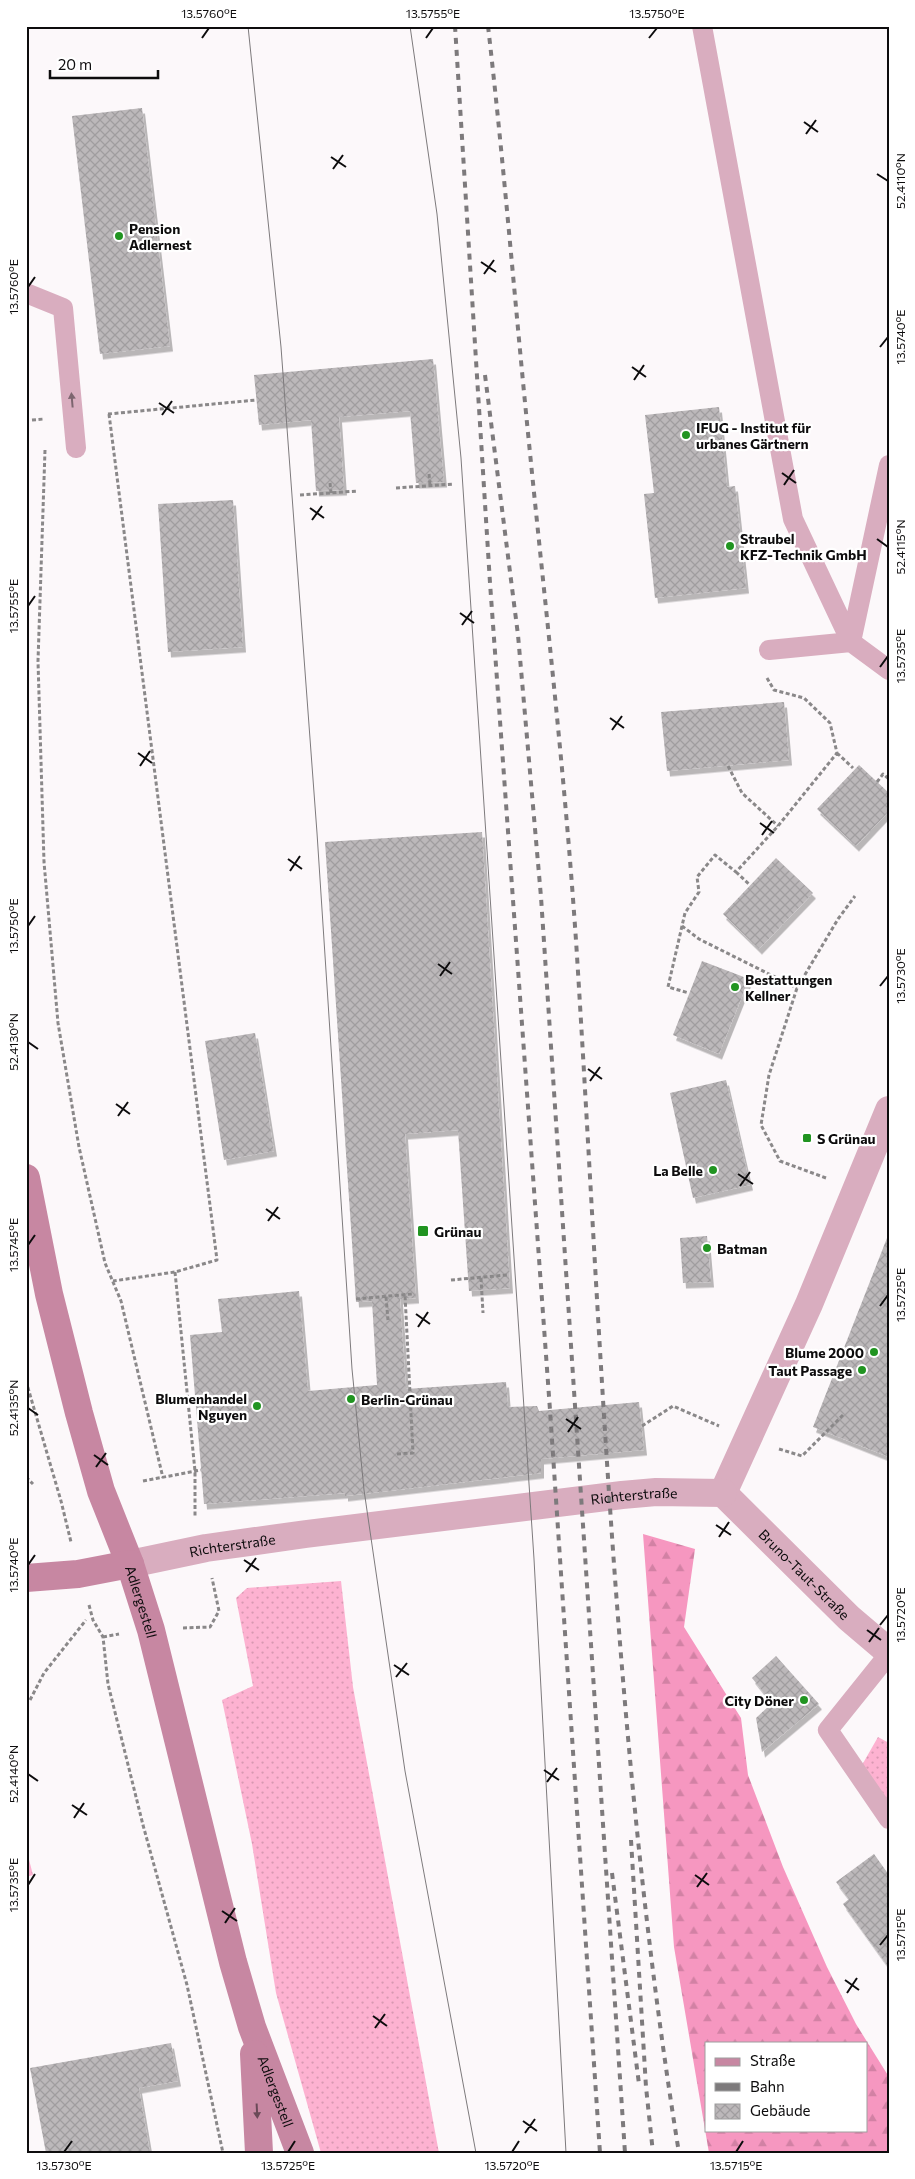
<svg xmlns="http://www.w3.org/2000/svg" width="915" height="2179" font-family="Commissioner,sans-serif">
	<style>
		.grass { fill: url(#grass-dots) }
		.forest { fill: url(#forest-firs); fill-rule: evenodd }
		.building { fill: url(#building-cross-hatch); filter: url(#shadow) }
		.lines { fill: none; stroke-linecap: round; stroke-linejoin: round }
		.path { stroke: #8a8889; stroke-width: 3; stroke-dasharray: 4 2.5; stroke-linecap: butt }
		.service { stroke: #d9adbf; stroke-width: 20 }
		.tertiary { stroke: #d9adbf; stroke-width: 28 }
		.secondary { stroke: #c787a2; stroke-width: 28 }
		.tram { stroke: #7d7a7c; stroke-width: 1 }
		.rail { stroke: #7d7a7c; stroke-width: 4; stroke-dasharray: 6 6; stroke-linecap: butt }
		.oneway { fill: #7d656f }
		.oneway2 { fill: #6a4a58 }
		.ticks { fill: none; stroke: #0d0c0d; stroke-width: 2 }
		.poi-dot { fill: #219421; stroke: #fff; stroke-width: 2 }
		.labels { text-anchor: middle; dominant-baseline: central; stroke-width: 4.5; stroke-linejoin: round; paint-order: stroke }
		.poi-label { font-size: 14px; font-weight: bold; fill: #0d0c0d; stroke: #fff; text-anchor: start }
		.street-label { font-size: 14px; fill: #0d0c0d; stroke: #fff }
		.neatline { fill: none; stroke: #0d0c0d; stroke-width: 2 }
		.ticks-label { font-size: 12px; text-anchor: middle; fill: #0d0c0d }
	</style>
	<defs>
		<pattern id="grass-dots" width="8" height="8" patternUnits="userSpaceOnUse" patternTransform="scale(1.25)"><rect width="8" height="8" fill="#fdb2d1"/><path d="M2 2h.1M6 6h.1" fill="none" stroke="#d898b2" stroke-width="1.8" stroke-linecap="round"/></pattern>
		<pattern id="forest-firs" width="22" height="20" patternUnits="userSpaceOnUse" patternTransform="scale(1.25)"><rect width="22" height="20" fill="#f697c0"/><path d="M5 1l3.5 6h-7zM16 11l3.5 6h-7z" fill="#d281a4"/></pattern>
		<pattern id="building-cross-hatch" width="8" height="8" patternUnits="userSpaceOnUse" patternTransform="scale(1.25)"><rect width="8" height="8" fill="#bcb8ba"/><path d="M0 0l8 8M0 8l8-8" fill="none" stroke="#a09d9f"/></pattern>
		<filter id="shadow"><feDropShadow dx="3" dy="5.5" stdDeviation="0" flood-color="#0004"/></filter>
	</defs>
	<rect width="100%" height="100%" fill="#fcf8fa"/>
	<path class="grass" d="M 341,1581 L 353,1687 L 439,2153 L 321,2153 L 276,1993 L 252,1844 L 222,1700 L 253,1686 L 236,1598 L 247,1588 Z
		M 878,1737 L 889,1743 L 889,1803 L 862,1765 Z
		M 26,1848 L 33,1875 L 26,1877 Z"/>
	<path class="forest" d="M 643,1534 L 695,1549 L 684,1627 L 741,1718 L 748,1775 L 783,1867 L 827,1967 L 856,2024 L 889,2077 L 889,2153 L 709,2153 L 674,1947 ZM 706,2043 L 866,2043 L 866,2130 L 706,2130 Z"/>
	<path class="building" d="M 142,108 L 170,346 L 100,354 L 72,116 Z
		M 433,359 L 444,482 L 416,483 L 410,411 L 339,417 L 344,490 L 316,491 L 311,420 L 259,425 L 254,375 Z
		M 719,407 L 727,487 L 735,486 L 746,588 L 655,598 L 644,494 L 654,493 L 645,415 Z
		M 233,500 L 243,647 L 168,652 L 158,504 Z
		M 784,702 L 789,760 L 667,771 L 661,712 Z
		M 859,765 L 889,793 L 889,811 L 856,846 L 817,809 Z
		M 482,832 L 510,1288 L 469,1291 L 458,1130 L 405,1134 L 416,1298 L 400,1299 L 406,1389 L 506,1382 L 508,1407 L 537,1406 L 539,1411 L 639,1402 L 644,1450 L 541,1459 L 541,1473 L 345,1496 L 345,1493 L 204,1504 L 190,1335 L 222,1332 L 218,1299 L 299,1291 L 308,1391 L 377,1385 L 372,1301 L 356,1302 L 325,842 Z
		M 776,858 L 813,893 L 759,949 L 723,914 Z
		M 702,961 L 749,979 L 719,1054 L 673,1035 Z
		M 255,1033 L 274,1151 L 224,1160 L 205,1041 Z
		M 726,1080 L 750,1185 L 693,1198 L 670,1093 Z
		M 707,1236 L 711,1282 L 683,1283 L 680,1238 Z
		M 887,1238 L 889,1238 L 889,1457 L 813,1427 Z
		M 776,1656 L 819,1704 L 762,1752 L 756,1718 L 772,1703 L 752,1678 Z
		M 874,1854 L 889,1875 L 889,1968 L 843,1904 L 849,1899 L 836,1882 Z
		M 171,2043 L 178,2081 L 139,2088 L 150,2153 L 46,2153 L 30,2068 Z"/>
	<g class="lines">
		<path class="path" d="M 108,414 L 256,400
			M 109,414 L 217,1260 L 175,1272 L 113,1281
			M 32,420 L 44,419
			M 45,450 L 38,661 L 44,862 L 58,1023 L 79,1147 L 105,1263 L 121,1301 L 163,1478
			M 429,474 L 430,485
			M 330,483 L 331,493
			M 396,488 L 454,484
			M 300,495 L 358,491
			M 767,678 L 774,690 L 804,698 L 830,723 L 837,753 L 778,826 L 736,872 L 715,855 L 697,877 L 699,892 L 685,913 L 682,926 L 699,939 L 797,988
			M 837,753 L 853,768
			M 728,766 L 742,793 L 778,826
			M 877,782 L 883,774 L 889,779
			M 736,872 L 750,885
			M 682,926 L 668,987 L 689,993
			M 826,1178 L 780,1161 L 761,1125 L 769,1075 L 797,988 L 838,919 L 855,896
			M 175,1272 L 195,1471 L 195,1517
			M 481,1278 L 483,1313
			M 451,1280 L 507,1275
			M 386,1297 L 388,1320
			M 356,1299 L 412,1294
			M 26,1381 L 61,1501 L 71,1542
			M 642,1426 L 673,1406 L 719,1426
			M 779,1449 L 802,1456 L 843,1415
			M 397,1454 L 413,1453 L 405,1295
			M 26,1477 L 33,1484
			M 143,1481 L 201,1470
			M 89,1605 L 93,1620 L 103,1637 L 108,1684 L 143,1825 L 187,1985 L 223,2153
			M 183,1628 L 210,1627 L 219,1611 L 212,1578
			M 103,1637 L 119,1634
			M 30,1700 L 44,1673 L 86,1620"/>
		<path class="service" d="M 702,26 L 793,519 L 851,642 L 889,670
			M 26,293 L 63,308 L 76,448
			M 769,650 L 851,642 L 889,465
			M 889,1654 L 828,1730 L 889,1819"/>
		<g class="tertiary">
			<path d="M 723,1493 L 809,1304 L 889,1110"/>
			<path id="s1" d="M 723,1493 L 849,1618 L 889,1652"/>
			<path id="s2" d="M 130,1564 L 206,1548 L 306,1534 L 622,1495 L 656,1492 L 723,1493"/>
		</g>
		<g class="secondary">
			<path id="s3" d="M 26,1178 L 49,1294 L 79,1413 L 101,1491 L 130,1564 L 151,1630 L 233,1962 L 252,2027 L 300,2153"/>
			<path d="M 26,1578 L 78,1574 L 130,1564"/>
			<path d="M 254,2054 L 259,2153"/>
		</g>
		<path class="tram" d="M 248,26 L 281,347 L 317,833 L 352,1369 L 364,1490 L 405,1771 L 476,2153
			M 410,26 L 437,214 L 461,458 L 534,1559 L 566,2153"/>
		<path class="rail" d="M 455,26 L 490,583 L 550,1410 L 600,2153
			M 488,26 C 504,165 515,304 529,443 C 546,614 566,784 577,956 C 602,1355 615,1757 679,2153
			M 485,375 L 518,635 L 541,897 L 625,2153
			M 631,1840 L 646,2087 L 653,2153
			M 612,1873 L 639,2084"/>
	</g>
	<defs><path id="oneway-solid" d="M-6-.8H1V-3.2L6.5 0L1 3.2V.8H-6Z" transform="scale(1.25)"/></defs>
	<use class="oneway" href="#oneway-solid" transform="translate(72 400) rotate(-95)"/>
	<use class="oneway2" href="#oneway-solid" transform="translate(257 2111) rotate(87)"/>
	<path class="ticks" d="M 202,38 L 209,28M 426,38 L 433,28M 649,38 L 657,28M 804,122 L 818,132M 806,134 L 816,120M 331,157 L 346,167M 333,169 L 343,155M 877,174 L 888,181M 481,262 L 496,272M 484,274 L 494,260M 28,287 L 35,277M 880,347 L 888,337M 632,367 L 646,377M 634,380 L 644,365M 159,403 L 174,413M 162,415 L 172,401M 782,473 L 796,483M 784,485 L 794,470M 310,508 L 324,518M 312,520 L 322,506M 877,539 L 888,547M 28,606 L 35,596M 460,613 L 474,623M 462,625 L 472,611M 880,667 L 888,656M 610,718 L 624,728M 612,730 L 622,716M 138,753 L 152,763M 140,766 L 150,751M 760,823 L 774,833M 762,835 L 772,821M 288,859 L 302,869M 290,871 L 300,856M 28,926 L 35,916M 438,964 L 452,974M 440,976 L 450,962M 880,986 L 888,976M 28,1042 L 38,1049M 588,1069 L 602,1079M 590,1081 L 600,1067M 116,1104 L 130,1114M 118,1116 L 128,1102M 738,1174 L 753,1184M 740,1186 L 750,1172M 266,1209 L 280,1219M 268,1221 L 278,1207M 28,1245 L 35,1235M 880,1306 L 888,1295M 416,1314 L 430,1324M 418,1327 L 428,1312M 28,1408 L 38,1415M 566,1419 L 581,1429M 568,1432 L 578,1417M 94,1455 L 108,1465M 96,1467 L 106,1453M 716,1525 L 731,1535M 719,1537 L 729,1522M 244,1560 L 259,1570M 28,1565 L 35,1555M 246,1572 L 256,1558M 880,1625 L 888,1615M 867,1630 L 881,1640M 869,1642 L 879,1628M 394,1665 L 409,1675M 396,1677 L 407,1663M 544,1770 L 559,1780M 28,1774 L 38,1781M 547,1782 L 557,1768M 72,1805 L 87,1815M 74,1818 L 84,1803M 695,1875 L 709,1885M 28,1885 L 35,1874M 697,1887 L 707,1873M 222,1911 L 237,1921M 225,1923 L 235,1908M 880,1945 L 888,1935M 845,1980 L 859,1990M 847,1993 L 857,1978M 373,2016 L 387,2026M 375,2028 L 385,2014M 523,2121 L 537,2131M 525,2133 L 535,2119M 64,2152 L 72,2141M 288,2152 L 295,2141M 512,2152 L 519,2141M 736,2152 L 743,2141"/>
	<g class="poi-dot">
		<circle cx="119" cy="236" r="5"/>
		<circle cx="686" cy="435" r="5"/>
		<circle cx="730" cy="546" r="5"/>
		<circle cx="735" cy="987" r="5"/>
		<rect x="802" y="1133" width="10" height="10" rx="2.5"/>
		<circle cx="713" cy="1170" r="5"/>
		<rect x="417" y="1225" width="12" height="12" rx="2.5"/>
		<circle cx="707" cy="1248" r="5"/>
		<circle cx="874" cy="1352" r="5"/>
		<circle cx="862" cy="1370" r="5"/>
		<circle cx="351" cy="1399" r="5"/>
		<circle cx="257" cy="1406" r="5"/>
		<circle cx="804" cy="1700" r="5"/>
	</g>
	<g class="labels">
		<g class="poi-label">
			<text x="129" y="228">Pension<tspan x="129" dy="16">Adlernest</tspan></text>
			<text x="696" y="427">IFUG - Institut für<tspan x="696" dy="16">urbanes Gärtnern</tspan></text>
			<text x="740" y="538">Straubel<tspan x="740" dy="16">KFZ-Technik GmbH</tspan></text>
			<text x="745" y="979">Bestattungen<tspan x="745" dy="16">Kellner</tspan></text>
			<text x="817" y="1138">S Grünau</text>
			<text x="703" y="1170" text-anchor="end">La Belle</text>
			<text x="434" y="1231">Grünau</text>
			<text x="717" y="1248">Batman</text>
			<text x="864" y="1352" text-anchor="end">Blume 2000</text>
			<text x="852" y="1370" text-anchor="end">Taut Passage</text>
			<text x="247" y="1398" text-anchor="end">Blumenhandel<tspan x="247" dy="16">Nguyen</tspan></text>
			<text x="361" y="1399">Berlin-Grünau</text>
			<text x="794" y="1700" text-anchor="end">City Döner</text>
		</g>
		<g class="street-label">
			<text stroke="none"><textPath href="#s2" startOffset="509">Richterstraße</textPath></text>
			<text stroke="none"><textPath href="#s2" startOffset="104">Richterstraße</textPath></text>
			<text stroke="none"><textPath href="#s1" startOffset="115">Bruno-Taut-Straße</textPath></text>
			<text stroke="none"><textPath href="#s3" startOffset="440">Adlergestell</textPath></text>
			<text stroke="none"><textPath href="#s3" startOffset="948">Adlergestell</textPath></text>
		</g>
	</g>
	<rect width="915" height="2179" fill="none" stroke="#ffffff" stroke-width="55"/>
	<rect x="705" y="2042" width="162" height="90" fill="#ffffff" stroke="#9e9e9e"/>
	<rect x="715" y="2058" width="25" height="8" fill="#c787a2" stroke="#9e9e9e"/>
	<text x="750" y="2066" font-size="15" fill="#0d0c0d">Straße</text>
	<rect x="715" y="2083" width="25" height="8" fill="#7d7a7c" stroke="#9e9e9e"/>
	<text x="750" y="2092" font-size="15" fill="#0d0c0d">Bahn</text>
	<rect x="715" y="2104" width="25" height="15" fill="url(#building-cross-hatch)" stroke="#9e9e9e"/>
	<text x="750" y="2116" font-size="15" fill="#0d0c0d">Gebäude</text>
	<path d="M50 70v8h108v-8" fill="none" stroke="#0d0c0d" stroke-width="2.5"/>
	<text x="58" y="70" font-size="15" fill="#0d0c0d" stroke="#ffffff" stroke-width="4" paint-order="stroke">20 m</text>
	<rect x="28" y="28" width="860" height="2124" class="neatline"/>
	<g class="ticks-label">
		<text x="209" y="18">13.5760°E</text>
		<text x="433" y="18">13.5755°E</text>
		<text x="657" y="18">13.5750°E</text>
		<text transform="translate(901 181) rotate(-90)" y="4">52.4110°N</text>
		<text transform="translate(14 287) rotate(-90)" y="4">13.5760°E</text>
		<text transform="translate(901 337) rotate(-90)" y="4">13.5740°E</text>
		<text transform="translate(901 547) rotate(-90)" y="4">52.4115°N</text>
		<text transform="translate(14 606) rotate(-90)" y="4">13.5755°E</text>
		<text transform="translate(901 656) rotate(-90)" y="4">13.5735°E</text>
		<text transform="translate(14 926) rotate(-90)" y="4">13.5750°E</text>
		<text transform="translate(901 976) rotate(-90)" y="4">13.5730°E</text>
		<text transform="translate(14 1042) rotate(-90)" y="4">52.4130°N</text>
		<text transform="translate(14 1245) rotate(-90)" y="4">13.5745°E</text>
		<text transform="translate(901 1295) rotate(-90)" y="4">13.5725°E</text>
		<text transform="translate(14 1408) rotate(-90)" y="4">52.4135°N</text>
		<text transform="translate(14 1565) rotate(-90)" y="4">13.5740°E</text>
		<text transform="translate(901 1615) rotate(-90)" y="4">13.5720°E</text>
		<text transform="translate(14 1774) rotate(-90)" y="4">52.4140°N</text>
		<text transform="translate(14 1885) rotate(-90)" y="4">13.5735°E</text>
		<text transform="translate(901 1935) rotate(-90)" y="4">13.5715°E</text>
		<text x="64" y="2170">13.5730°E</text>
		<text x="288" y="2170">13.5725°E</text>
		<text x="512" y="2170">13.5720°E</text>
		<text x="736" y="2170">13.5715°E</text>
	</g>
</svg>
